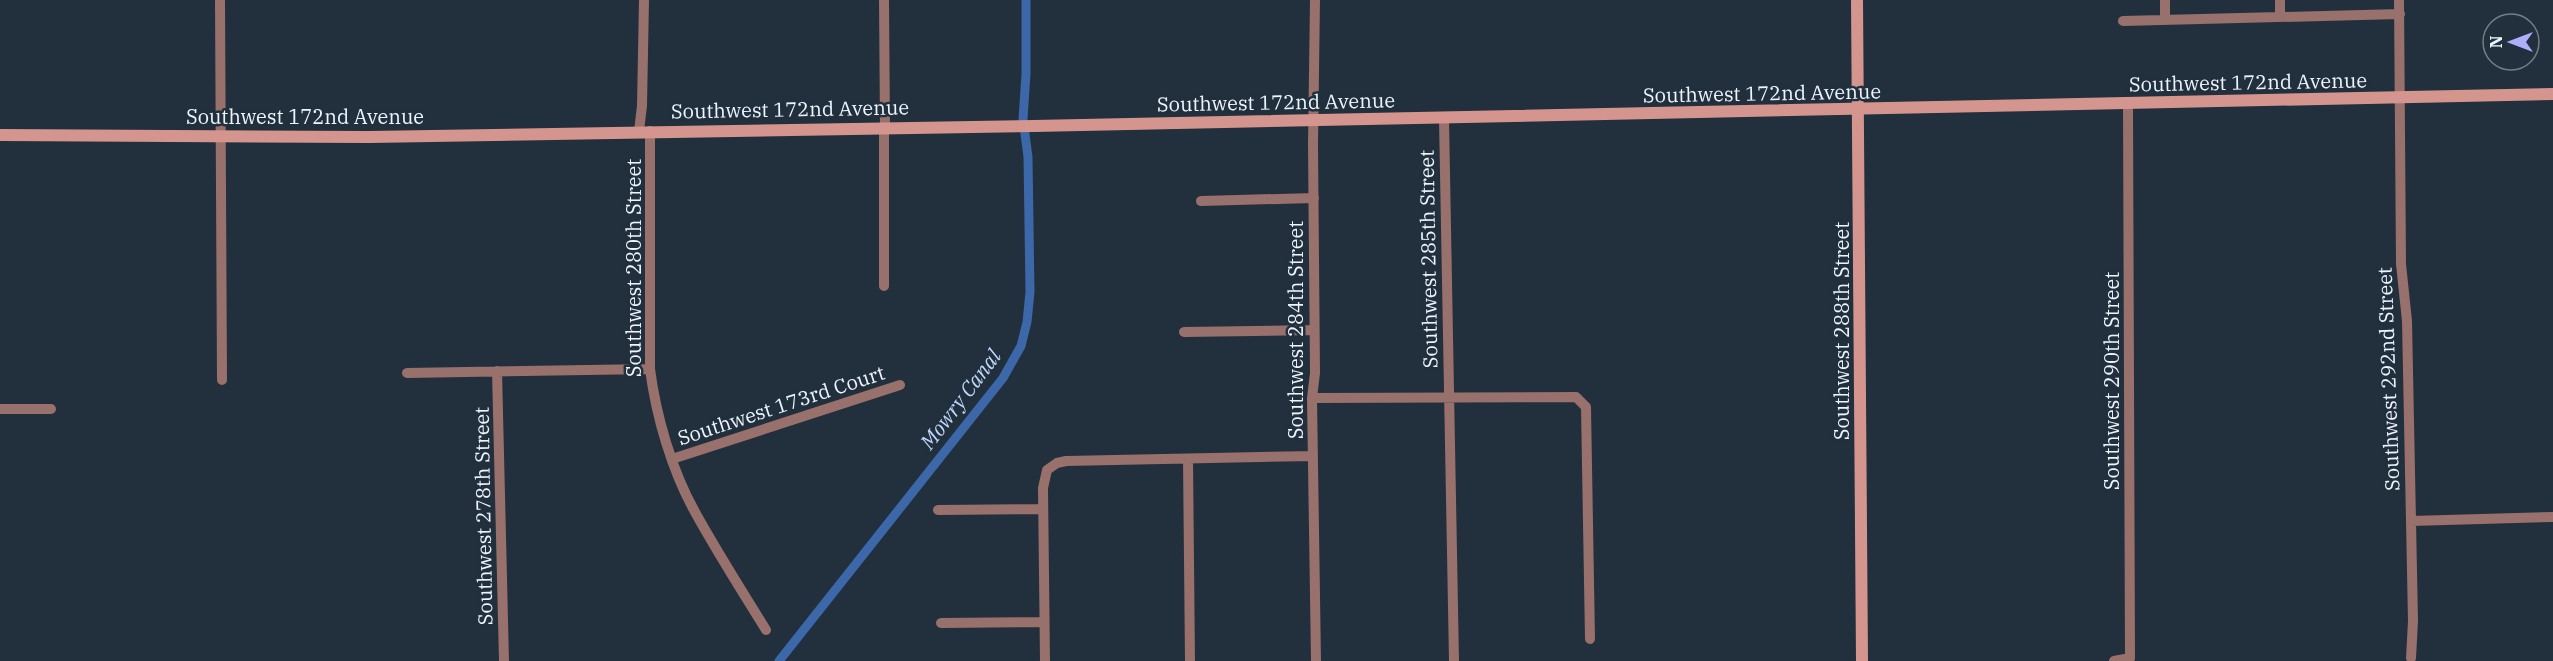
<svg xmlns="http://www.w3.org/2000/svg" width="2553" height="661" font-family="'IBM Plex Serif',serif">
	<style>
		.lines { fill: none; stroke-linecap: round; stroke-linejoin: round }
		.canal { stroke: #3c67a9; stroke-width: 9 }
		.street { stroke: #98706c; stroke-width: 10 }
		.secondary { stroke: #d5958f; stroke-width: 12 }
		.labels { text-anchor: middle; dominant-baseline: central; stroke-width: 5; stroke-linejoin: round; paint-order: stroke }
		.street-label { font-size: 20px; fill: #ecf5fe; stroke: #222f3c }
		.water-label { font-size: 21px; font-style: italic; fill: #bfd7fc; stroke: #222f3c }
	</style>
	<rect width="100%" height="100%" fill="#222f3c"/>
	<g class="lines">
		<path class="canal" d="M 779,661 L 1003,378 L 1021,346 L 1027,322 L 1030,292 L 1028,157 L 1023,119 L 1026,74 L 1026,0"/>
		<path class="street" d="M 220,0 L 222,380
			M 884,0 L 885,128
			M 1315,0 L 1313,144 L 1315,373 L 1312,398 L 1316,661
			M 2165,0 L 2165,20
			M 2280,0 L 2280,17
			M 2399,0 L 2401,264 L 2407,321 L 2413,621 L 2411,658
			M 2123,21 L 2400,14
			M 1444,119 L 1454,661
			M 884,128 L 884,286
			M 639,131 L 642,106 L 644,0
			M 650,131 L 650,369 C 656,416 672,471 695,512 C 717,552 742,591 766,630
			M 1201,201 L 1314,198
			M 1184,332 L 1314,330
			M 497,371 L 504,661
			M 407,373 L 650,369
			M 1312,398 L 1576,397 L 1586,407 L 1590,639
			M 0,409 L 51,409
			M 672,459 L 900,385
			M 1188,459 L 1190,661
			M 938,510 L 1043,509
			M 2411,521 L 2553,517
			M 941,623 L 1044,622
			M 1045,661 L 1043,488 L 1047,470 L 1057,463 L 1066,461 L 1313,456
			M 2114,661 L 2130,658 L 2128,105"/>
		<path class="secondary" d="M 1857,0 L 1862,661
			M 0,135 L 369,137 L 1034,126 L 2553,94"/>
	</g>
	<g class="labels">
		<g class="street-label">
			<text transform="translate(2248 82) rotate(-1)">Southwest 172nd Avenue</text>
			<text transform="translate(1762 93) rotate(-1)">Southwest 172nd Avenue</text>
			<text transform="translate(1276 102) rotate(-1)">Southwest 172nd Avenue</text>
			<text transform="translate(790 109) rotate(-1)">Southwest 172nd Avenue</text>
			<text x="305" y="116">Southwest 172nd Avenue</text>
			<text transform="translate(1428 259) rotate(-91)">Southwest 285th Street</text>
			<text transform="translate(633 268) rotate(-90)">Southwest 280th Street</text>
			<text transform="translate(1295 330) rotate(-90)">Southwest 284th Street</text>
			<text transform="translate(1841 331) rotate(-90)">Southwest 288th Street</text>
			<text transform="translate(2388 379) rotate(-92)">Southwest 292nd Street</text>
			<text transform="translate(2111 381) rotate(-90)">Southwest 290th Street</text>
			<text transform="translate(781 405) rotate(-18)">Southwest 173rd Court</text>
			<text transform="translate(483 516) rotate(-91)">Southwest 278th Street</text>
		</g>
		<g class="water-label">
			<text transform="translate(960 399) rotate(-53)">Mowry Canal</text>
		</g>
	</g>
	<g transform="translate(2511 42) rotate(270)"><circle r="28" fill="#222f3c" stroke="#737e8a" stroke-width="1.5"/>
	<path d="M0-4.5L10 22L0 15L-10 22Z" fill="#afaefa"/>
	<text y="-9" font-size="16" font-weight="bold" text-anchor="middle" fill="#ecf5fe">N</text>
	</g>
</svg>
